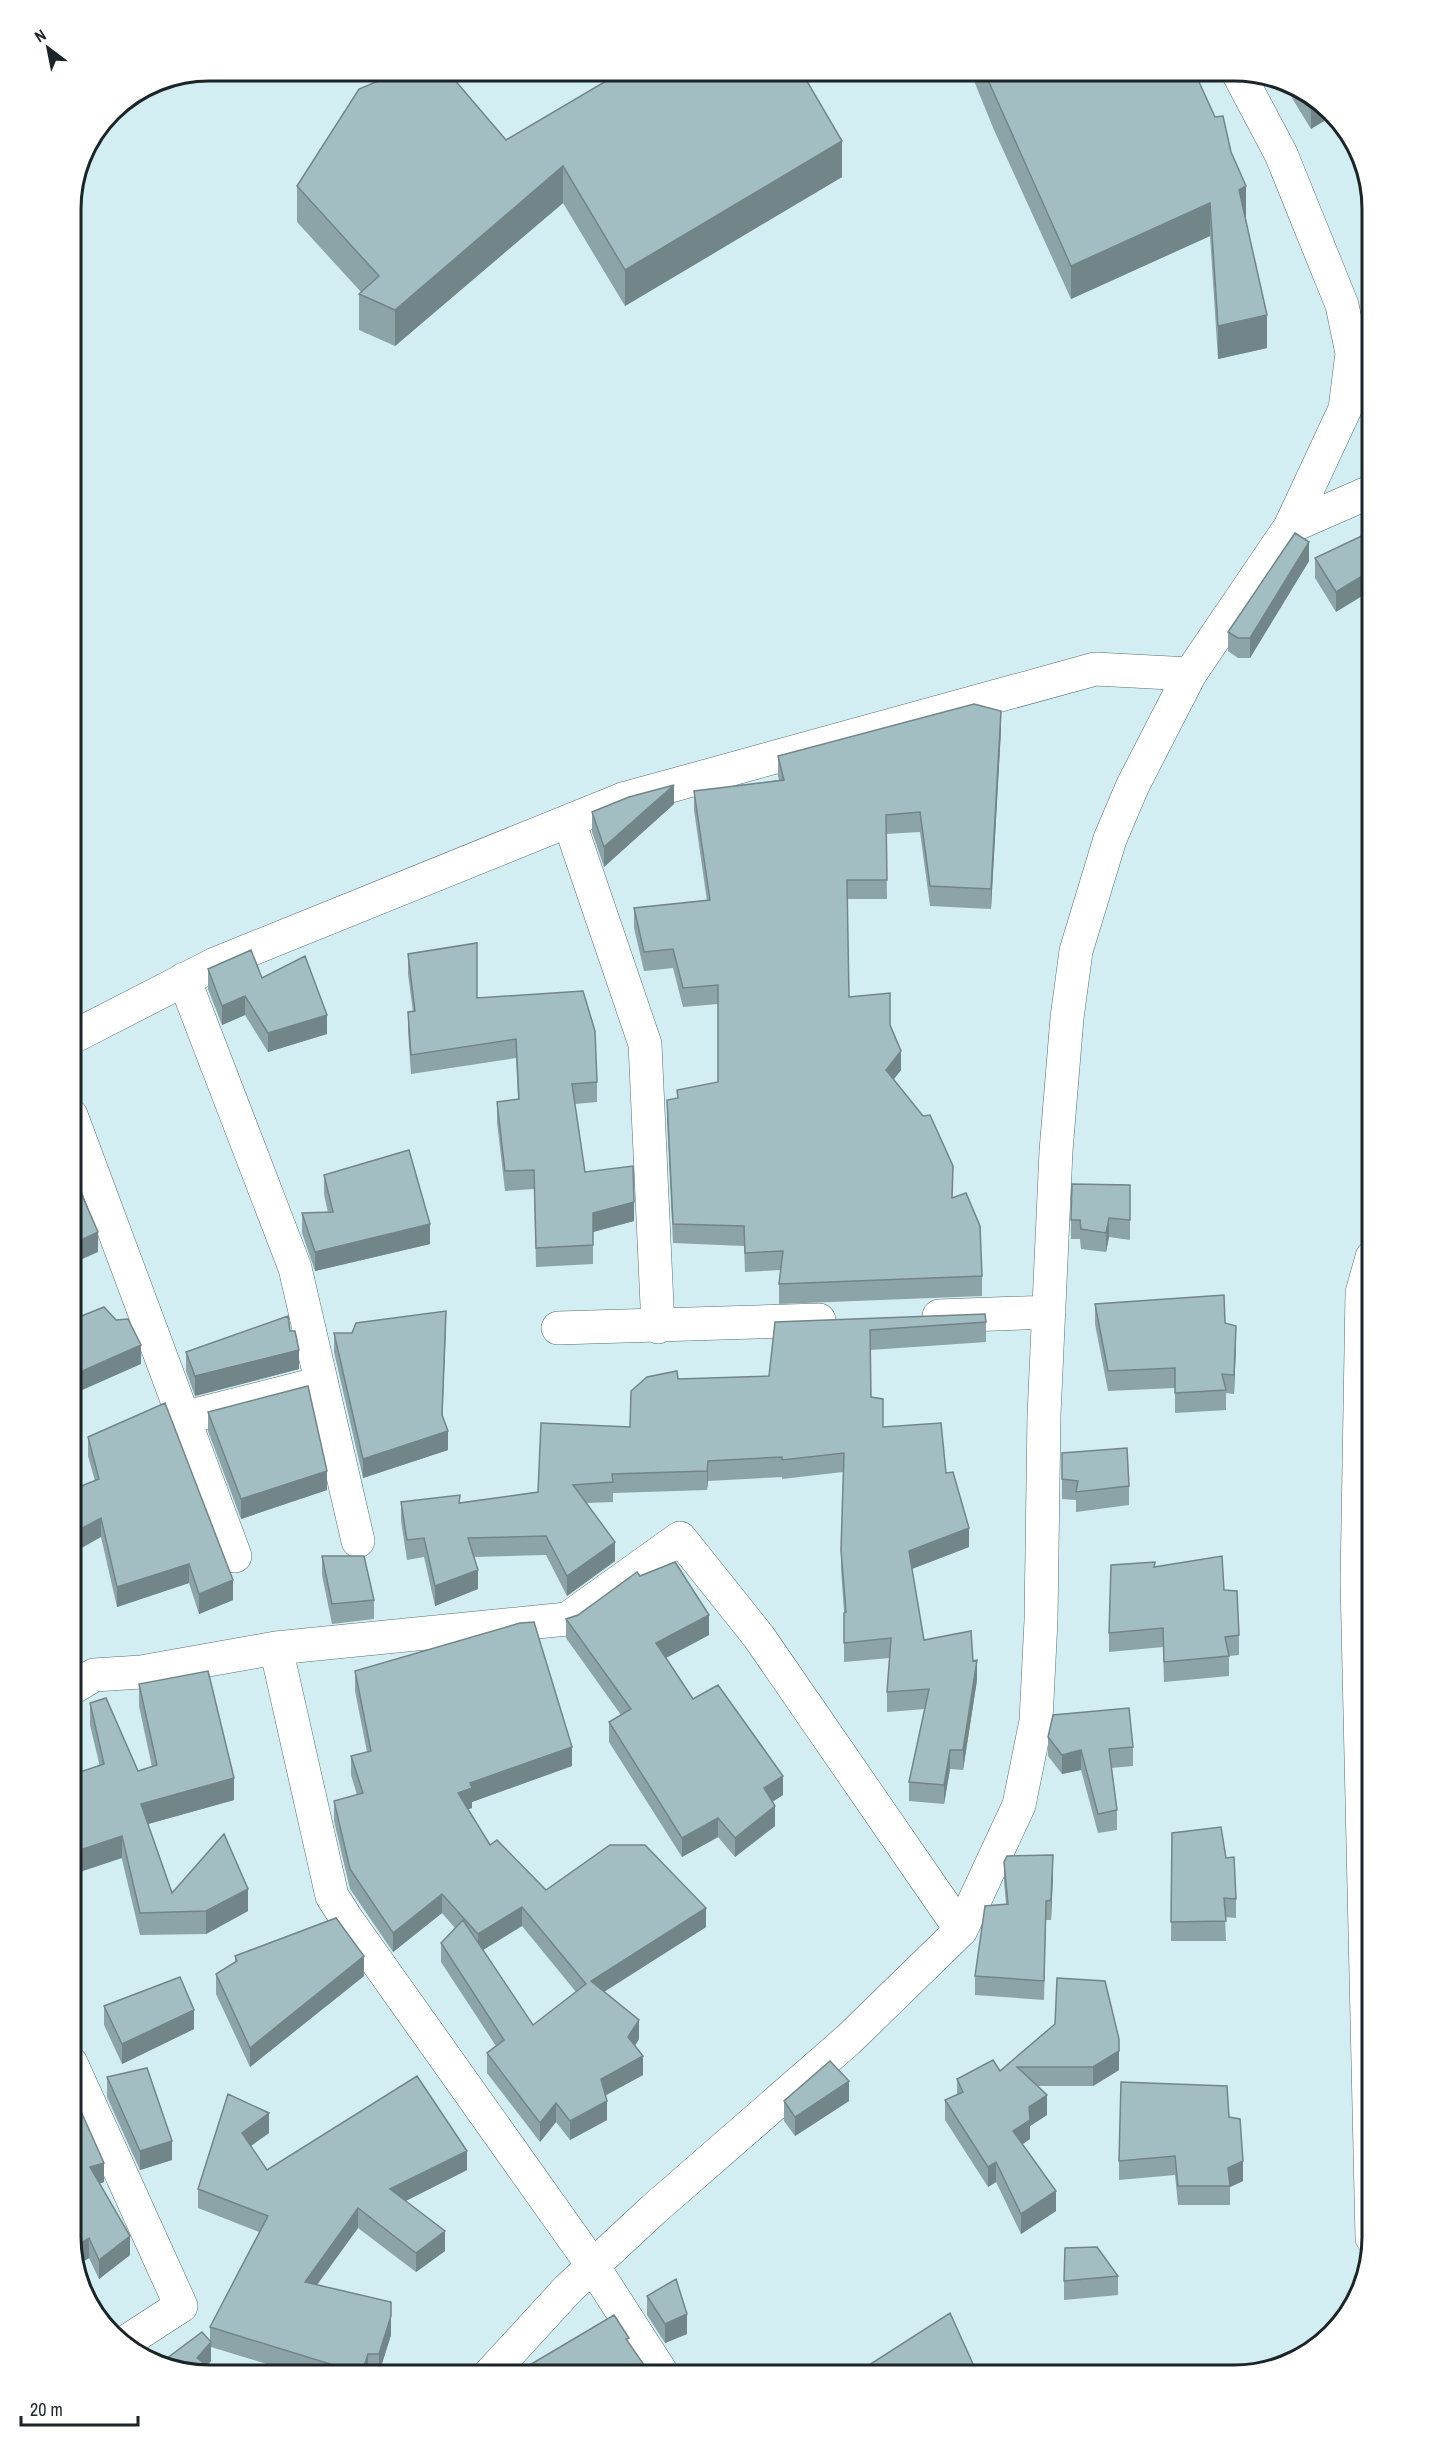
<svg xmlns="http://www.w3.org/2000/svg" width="1443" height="2446" font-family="'Archivo Narrow',sans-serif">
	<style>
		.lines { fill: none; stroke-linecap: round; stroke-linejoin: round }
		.minor-casing { stroke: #556e72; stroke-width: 34 }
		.minor { stroke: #fff; stroke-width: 33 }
		.wall { fill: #8ca3a8; fill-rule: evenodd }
		.shaded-wall { fill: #728588 }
		.building { fill: #a3bec3; stroke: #728588; stroke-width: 1.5 }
		.rim { fill: none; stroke: #1b2527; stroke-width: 3 }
	</style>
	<rect width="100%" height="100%" fill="#d2eef2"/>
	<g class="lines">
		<g class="minor-casing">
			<path id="minor" d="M 1290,527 L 1372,491
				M 569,821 L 645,1044 L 658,1327
				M 184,979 L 295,1268 L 358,1541
				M 71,1038 L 215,964 L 623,799 L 1095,669 L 1190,674
				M 71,1115 L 235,1556
				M 939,1316 L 1049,1312
				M 558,1328 L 819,1320
				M 183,1418 L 321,1383
				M 276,1648 L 332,1896 L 346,1918 L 593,2266 L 663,2375
				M 71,1689 L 94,1675 L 141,1672 L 276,1648 L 567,1619 L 680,1538 L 759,1637 L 961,1930
				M 71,2063 L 181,2306 L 124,2343
				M 1372,2238 L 1357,1581 L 1362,1293 L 1372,1257
				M 489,2375 L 568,2289 L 654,2209 L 848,2040 L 961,1930 L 1019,1805 L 1036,1721 L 1041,1620 L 1044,1415 L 1056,1151 L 1067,1018 L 1076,951 L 1110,839 L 1133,785 L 1190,674 L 1290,527 L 1345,409 L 1352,353 L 1342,305 L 1281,154 L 1237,71"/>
		</g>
		<use href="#minor" class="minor"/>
	</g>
	<path class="wall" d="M 970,71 L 1194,71 L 1246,219 L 1267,348 L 1218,359 L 1210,236 L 1071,299 L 994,130 Z
		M 1284,85 L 1311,94 L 1311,129 Z
		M 506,140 L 842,177 L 625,306 L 563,203 L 395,346 L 359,330 L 359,294 L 361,292 L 297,222 L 297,186 Z
		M 1370,532 L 1336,612 L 1315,578 L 1315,558 Z
		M 1309,561 L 1250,658 L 1238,658 L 1228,651 L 1228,632 Z
		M 1001,730 L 991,909 L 930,906 L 920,832 L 886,834 L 887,899 L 847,899 L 849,997 L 890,1025 L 901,1070 L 894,1079 L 953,1185 L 952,1197 L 982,1276 L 982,1296 L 779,1304 L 779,1284 L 781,1270 L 745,1272 L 744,1246 L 673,1243 L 667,1119 L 667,1100 L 677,1098 L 718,1082 L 718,1004 L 683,1007 L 673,968 L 644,971 L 634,928 L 634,908 L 707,901 L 694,810 L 694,791 L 779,780 L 778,776 L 778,756 Z
		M 674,804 L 604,867 L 592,832 L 592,812 Z
		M 408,954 L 477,998 L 597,1082 L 597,1102 L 575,1104 L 585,1172 L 634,1221 L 593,1232 L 593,1264 L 536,1267 L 534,1189 L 505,1191 L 497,1122 L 497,1102 L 518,1099 L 516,1058 L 411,1074 L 408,1032 L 408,1012 L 413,1012 L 408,974 Z
		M 208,969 L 262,978 L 327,1034 L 268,1052 L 245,1015 L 222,1025 L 208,989 Z
		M 324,1175 L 430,1244 L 315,1271 L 302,1233 L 302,1213 L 328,1213 L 324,1194 Z
		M 1130,1185 L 1130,1240 L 1109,1237 L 1106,1252 L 1081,1249 L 1080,1239 L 1071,1239 L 1071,1220 Z
		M 1095,1304 L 1225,1323 L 1236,1345 L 1234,1394 L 1226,1393 L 1226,1410 L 1175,1413 L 1175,1388 L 1108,1391 L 1095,1324 Z
		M 775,1322 L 986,1322 L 986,1342 L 870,1350 L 871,1397 L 883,1427 L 946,1473 L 969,1547 L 912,1569 L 924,1640 L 973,1661 L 977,1680 L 963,1770 L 950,1769 L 944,1804 L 909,1801 L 909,1782 L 925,1709 L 887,1712 L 887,1692 L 890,1658 L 844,1662 L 844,1612 L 841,1569 L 843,1472 L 782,1479 L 782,1477 L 708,1481 L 707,1490 L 613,1493 L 613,1502 L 587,1503 L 615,1561 L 567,1596 L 546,1555 L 474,1557 L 478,1589 L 435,1606 L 424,1557 L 407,1560 L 401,1521 L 401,1502 L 460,1503 L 538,1492 L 630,1427 L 678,1379 L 769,1376 Z
		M 290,1331 L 299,1369 L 195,1396 L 186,1371 L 186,1352 Z
		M 446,1331 L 442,1417 L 448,1450 L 363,1478 L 334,1352 L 334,1333 L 352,1333 Z
		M 208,1412 L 327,1490 L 241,1519 L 208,1431 Z
		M 88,1437 L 233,1600 L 199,1614 L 189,1583 L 117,1607 L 101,1537 L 95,1481 L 88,1456 Z
		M 1062,1453 L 1129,1486 L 1129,1505 L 1076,1512 L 1076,1500 L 1062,1499 Z
		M 322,1556 L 374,1600 L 374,1619 L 332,1624 L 322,1575 Z
		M 1155,1567 L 1224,1590 L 1239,1635 L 1239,1655 L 1229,1656 L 1229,1676 L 1164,1682 L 1163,1647 L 1109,1652 L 1109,1633 Z
		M 640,1576 L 709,1635 L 666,1658 L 693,1699 L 783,1795 L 772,1802 L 775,1826 L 735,1857 L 718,1837 L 682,1857 L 609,1742 L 609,1722 L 621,1715 L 566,1638 L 566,1619 L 578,1615 Z
		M 355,1671 L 572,1766 L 472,1802 L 472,1808 L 468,1809 L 490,1845 L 546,1890 L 706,1927 L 604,1992 L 639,2039 L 635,2046 L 643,2075 L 605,2095 L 607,2120 L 570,2140 L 556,2122 L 540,2142 L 487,2073 L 487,2053 L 496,2046 L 441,1962 L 441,1943 L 455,1928 L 442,1913 L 393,1952 L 350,1889 L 334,1821 L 334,1801 L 357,1795 L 351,1775 L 351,1756 L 367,1752 L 355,1691 ZM 522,1926 L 576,1992 L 533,2025 L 483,1950 Z
		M 139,1684 L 234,1800 L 148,1824 L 172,1893 L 248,1911 L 206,1934 L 140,1935 L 90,1725 L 90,1703 L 138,1771 L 152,1767 L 139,1706 Z
		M 1048,1737 L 1133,1747 L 1133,1766 L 1111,1768 L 1117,1810 L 1117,1830 L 1098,1833 L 1081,1770 L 1062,1774 L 1048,1756 Z
		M 1172,1833 L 1226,1858 L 1236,1899 L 1236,1918 L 1225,1917 L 1226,1941 L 1171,1941 Z
		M 1004,1862 L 1053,1875 L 1051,1920 L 1046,1920 L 1044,2000 L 975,1995 L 975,1976 L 1006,1904 L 1004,1881 Z
		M 235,1956 L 364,1976 L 250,2067 L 216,1994 L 216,1974 L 235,1962 Z
		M 104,2006 L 194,2029 L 122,2064 L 104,2025 Z
		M 1055,2024 L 1119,2070 L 1093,2086 L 1037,2086 L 1047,2115 L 1030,2126 L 1030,2139 L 1022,2144 L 1056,2211 L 1021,2234 L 996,2182 L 988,2187 L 945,2120 L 945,2100 L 957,2095 L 957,2079 L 1000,2071 Z
		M 107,2077 L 172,2160 L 140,2170 L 107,2097 Z
		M 71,2089 L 104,2182 L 99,2184 L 130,2255 L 99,2279 L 89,2258 L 77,2265 L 70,2237 Z
		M 228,2094 L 269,2133 L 251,2146 L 267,2170 L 467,2170 L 405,2201 L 445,2251 L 416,2272 L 358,2228 L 317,2285 L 391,2335 L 379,2373 L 368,2373 L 367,2375 L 303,2375 L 211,2347 L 211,2361 L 200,2375 L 210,2341 L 210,2327 L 259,2232 L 198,2208 L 198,2189 Z
		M 784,2101 L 849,2101 L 795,2136 L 784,2121 Z
		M 1229,2117 L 1243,2181 L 1230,2187 L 1230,2205 L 1178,2205 L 1175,2175 L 1119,2180 L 1119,2161 Z
		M 1118,2276 L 1118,2295 L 1064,2300 L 1064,2281 Z
		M 647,2296 L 687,2334 L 665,2343 L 647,2315 Z
		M 629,2344 L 651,2375 L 523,2375 L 523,2369 Z
		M 869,2365 L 978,2375 L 869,2375 Z"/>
	<path class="shaded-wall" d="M 1311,95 L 1312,95 L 1331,117 L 1311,129 Z
		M 842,141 L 842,177 L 625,306 L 625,270 Z
		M 563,166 L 563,203 L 395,346 L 395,310 Z
		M 1246,186 L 1246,219 L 1239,223 L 1239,190 Z
		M 1210,203 L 1210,236 L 1071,299 L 1071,266 Z
		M 1267,315 L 1267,348 L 1218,359 L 1218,326 Z
		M 1309,542 L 1309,561 L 1250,658 L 1250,638 Z
		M 1372,570 L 1372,590 L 1336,612 L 1336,592 Z
		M 1001,711 L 1001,730 L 991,909 L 991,889 Z
		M 674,785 L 674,804 L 604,867 L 604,847 Z
		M 245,996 L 245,1015 L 222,1025 L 222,1006 Z
		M 327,1015 L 327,1034 L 268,1052 L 268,1033 Z
		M 901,1051 L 901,1070 L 886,1089 L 886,1070 Z
		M 634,1202 L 634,1221 L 593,1232 L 593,1213 Z
		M 1109,1218 L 1109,1237 L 1106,1252 L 1106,1233 Z
		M 430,1224 L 430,1244 L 315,1271 L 315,1252 Z
		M 98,1232 L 98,1252 L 71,1264 L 71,1245 Z
		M 446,1311 L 442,1433 L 448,1431 L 448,1450 L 363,1478 L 363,1459 L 442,1415 Z
		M 1236,1326 L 1236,1345 L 1234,1394 L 1234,1375 Z
		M 141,1345 L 141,1364 L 71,1395 L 71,1376 Z
		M 299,1350 L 299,1369 L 195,1396 L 195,1376 Z
		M 708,1461 L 708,1481 L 707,1490 L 707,1471 Z
		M 327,1471 L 327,1490 L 241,1519 L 241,1499 Z
		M 101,1518 L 101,1537 L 71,1554 L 71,1534 Z
		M 969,1528 L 969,1547 L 909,1570 L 909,1551 Z
		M 615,1542 L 615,1561 L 567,1596 L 567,1576 Z
		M 189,1564 L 189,1583 L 117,1607 L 117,1587 Z
		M 478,1570 L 478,1589 L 435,1606 L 435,1586 Z
		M 233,1580 L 233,1600 L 199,1614 L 199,1594 Z
		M 709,1615 L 709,1635 L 656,1663 L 656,1643 Z
		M 977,1660 L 977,1680 L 963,1770 L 963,1750 Z
		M 572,1747 L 572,1766 L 472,1802 L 472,1808 L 458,1813 L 458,1793 L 470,1783 Z
		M 950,1750 L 950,1769 L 944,1804 L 944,1785 Z
		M 1081,1750 L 1081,1770 L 1062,1774 L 1062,1755 Z
		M 783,1776 L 783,1795 L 764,1807 L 764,1788 Z
		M 234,1778 L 234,1800 L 141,1826 L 141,1804 Z
		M 775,1806 L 775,1826 L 735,1857 L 735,1838 Z
		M 718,1818 L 718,1837 L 682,1857 L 682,1838 Z
		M 122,1836 L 122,1858 L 71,1875 L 71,1853 Z
		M 1053,1855 L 1053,1875 L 1051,1920 L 1051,1900 Z
		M 248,1889 L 248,1911 L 206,1934 L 206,1911 Z
		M 442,1894 L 442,1913 L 393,1952 L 393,1933 Z
		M 522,1907 L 522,1926 L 478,1953 L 478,1934 Z
		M 706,1908 L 706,1927 L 591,2000 L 591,1981 Z
		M 364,1956 L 364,1976 L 250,2067 L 250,2048 Z
		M 194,2010 L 194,2029 L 122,2064 L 122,2044 Z
		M 639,2020 L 639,2039 L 628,2056 L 628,2037 Z
		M 1119,2039 L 1119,2070 L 1093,2086 L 1093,2067 Z
		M 643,2056 L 643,2075 L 601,2098 L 601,2079 Z
		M 849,2081 L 849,2101 L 795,2136 L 795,2117 Z
		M 1047,2095 L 1047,2115 L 1030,2126 L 1030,2139 L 1013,2151 L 1013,2131 L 1029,2107 Z
		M 607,2101 L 607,2120 L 570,2140 L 570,2121 Z
		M 556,2103 L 556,2122 L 540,2142 L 540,2123 Z
		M 269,2113 L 269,2133 L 242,2152 L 242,2133 Z
		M 172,2141 L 172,2160 L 140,2170 L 140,2151 Z
		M 467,2151 L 467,2170 L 390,2209 L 390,2189 Z
		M 1243,2161 L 1243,2181 L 1230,2187 L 1228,2168 Z
		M 996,2162 L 996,2182 L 988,2187 L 988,2167 Z
		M 104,2163 L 104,2182 L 90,2187 L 90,2167 Z
		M 1056,2191 L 1056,2211 L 1021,2234 L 1021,2214 Z
		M 358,2208 L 358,2228 L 305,2301 L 305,2282 Z
		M 445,2231 L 445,2251 L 416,2272 L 416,2253 Z
		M 130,2236 L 130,2255 L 99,2279 L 99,2260 Z
		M 89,2238 L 89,2258 L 77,2265 L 73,2248 Z
		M 687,2314 L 687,2334 L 665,2343 L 665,2324 Z
		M 391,2316 L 391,2335 L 379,2373 L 379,2354 Z
		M 211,2342 L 211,2361 L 199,2375 L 197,2358 Z
		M 368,2354 L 368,2373 L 367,2375 L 361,2375 Z
		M 599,2370 L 599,2375 L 591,2375 Z"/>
	<path class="building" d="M 402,71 L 447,71 L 506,140 L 623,71 L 801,71 L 842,141 L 625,270 L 563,166 L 395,310 L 359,294 L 379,276 L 297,186 L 359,89 Z
		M 984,71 L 1194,71 L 1215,117 L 1223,116 L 1231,152 L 1246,186 L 1239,190 L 1267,315 L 1218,326 L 1210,203 L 1071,266 Z
		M 1370,532 L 1372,536 L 1372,570 L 1336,592 L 1315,558 Z
		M 1295,533 L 1309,542 L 1250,638 L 1238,638 L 1228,632 Z
		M 974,704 L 1001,711 L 991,889 L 930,886 L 920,812 L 886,815 L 887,880 L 847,880 L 849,997 L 890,993 L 890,1025 L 901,1051 L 886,1070 L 923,1116 L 930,1115 L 953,1166 L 952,1198 L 966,1193 L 980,1226 L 982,1276 L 779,1284 L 783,1251 L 745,1253 L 744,1226 L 673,1224 L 667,1100 L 678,1098 L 677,1090 L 718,1082 L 718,985 L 683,988 L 673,949 L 644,952 L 634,908 L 710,900 L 694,791 L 784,780 L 778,756 Z
		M 674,785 L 604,847 L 592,812 L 629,797 Z
		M 477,943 L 477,998 L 583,991 L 595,1031 L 597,1082 L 572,1084 L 585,1172 L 633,1166 L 634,1202 L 593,1213 L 593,1245 L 536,1248 L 534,1170 L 505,1171 L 497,1102 L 519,1099 L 516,1039 L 411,1055 L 408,1012 L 415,1011 L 408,954 Z
		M 251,950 L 262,978 L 305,956 L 327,1015 L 268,1033 L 245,996 L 222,1006 L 208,969 Z
		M 409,1150 L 430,1224 L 315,1252 L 302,1213 L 333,1212 L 324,1175 Z
		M 71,1170 L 98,1232 L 71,1245 Z
		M 1072,1184 L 1130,1185 L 1130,1220 L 1109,1218 L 1106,1233 L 1081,1229 L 1080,1220 L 1071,1220 Z
		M 1224,1295 L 1225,1323 L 1236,1326 L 1234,1375 L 1222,1374 L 1226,1390 L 1175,1393 L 1175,1368 L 1108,1371 L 1095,1304 Z
		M 71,1302 L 79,1317 L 104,1307 L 116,1320 L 128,1319 L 141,1345 L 71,1376 Z
		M 446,1311 L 442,1415 L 448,1431 L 363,1459 L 334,1333 L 352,1333 L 356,1323 Z
		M 985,1314 L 986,1322 L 870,1330 L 871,1397 L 883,1399 L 883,1427 L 941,1423 L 946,1473 L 953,1472 L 969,1528 L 909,1551 L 924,1640 L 971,1631 L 973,1661 L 977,1660 L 963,1750 L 950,1750 L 944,1785 L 909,1782 L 929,1689 L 887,1692 L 891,1638 L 844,1643 L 844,1613 L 846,1612 L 841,1550 L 844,1453 L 782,1460 L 782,1457 L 708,1461 L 707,1471 L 612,1474 L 613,1482 L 573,1485 L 615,1542 L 567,1576 L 546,1536 L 468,1538 L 478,1570 L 435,1586 L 424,1538 L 407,1540 L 401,1502 L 460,1495 L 459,1503 L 538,1492 L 541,1423 L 630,1427 L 631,1391 L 647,1377 L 677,1371 L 678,1379 L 769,1376 L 775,1322 Z
		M 288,1316 L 290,1331 L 295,1331 L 299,1350 L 195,1376 L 186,1352 Z
		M 308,1386 L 327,1471 L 241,1499 L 208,1412 Z
		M 165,1403 L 233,1580 L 199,1594 L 189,1564 L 117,1587 L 101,1518 L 71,1534 L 71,1490 L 99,1479 L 88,1437 Z
		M 1127,1448 L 1129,1486 L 1076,1492 L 1078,1481 L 1062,1479 L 1062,1453 Z
		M 322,1556 L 364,1556 L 374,1600 L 332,1604 Z
		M 1222,1556 L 1224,1590 L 1237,1591 L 1239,1635 L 1225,1637 L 1229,1656 L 1164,1662 L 1163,1628 L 1109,1633 L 1111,1565 L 1155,1562 L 1154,1567 Z
		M 675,1562 L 709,1615 L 656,1643 L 693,1699 L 718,1685 L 783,1776 L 764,1788 L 775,1806 L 735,1838 L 718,1818 L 682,1838 L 609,1722 L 631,1709 L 566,1619 L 578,1615 L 637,1572 L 640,1576 Z
		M 534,1622 L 572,1747 L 470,1783 L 472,1788 L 458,1793 L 490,1845 L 497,1840 L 546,1890 L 610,1845 L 645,1845 L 706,1908 L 591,1981 L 639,2020 L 628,2037 L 643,2056 L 601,2079 L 607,2101 L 570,2121 L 556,2103 L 540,2123 L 487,2053 L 504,2040 L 441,1943 L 463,1920 L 533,2025 L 586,1984 L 522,1907 L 478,1934 L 442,1894 L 393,1933 L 350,1869 L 334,1801 L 363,1793 L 351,1756 L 371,1751 L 355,1671 L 520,1623 Z
		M 208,1671 L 234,1778 L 141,1804 L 172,1893 L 224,1834 L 248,1889 L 206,1911 L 140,1913 L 122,1836 L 71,1853 L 71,1775 L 104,1764 L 90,1703 L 106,1698 L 138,1771 L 157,1765 L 139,1684 Z
		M 1129,1708 L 1133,1747 L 1109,1749 L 1117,1810 L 1098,1814 L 1081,1750 L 1062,1755 L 1048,1737 L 1053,1715 Z
		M 1221,1827 L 1226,1858 L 1234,1857 L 1236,1899 L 1224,1898 L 1226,1921 L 1171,1922 L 1172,1833 Z
		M 1053,1855 L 1051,1900 L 1046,1901 L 1044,1981 L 975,1976 L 985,1906 L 1008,1904 L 1004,1862 L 1007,1856 Z
		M 336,1918 L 364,1956 L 250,2048 L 216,1974 L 237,1961 L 235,1956 Z
		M 180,1977 L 194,2010 L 122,2044 L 104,2006 Z
		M 1057,1978 L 1105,1981 L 1119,2039 L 1119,2051 L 1093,2067 L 1017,2067 L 1047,2095 L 1029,2107 L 1030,2120 L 1013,2131 L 1056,2191 L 1021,2214 L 996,2162 L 988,2167 L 945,2100 L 963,2092 L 957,2079 L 993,2060 L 1000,2071 L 1055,2024 Z
		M 830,2061 L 849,2081 L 795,2117 L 784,2101 Z
		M 147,2068 L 172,2141 L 140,2151 L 107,2077 Z
		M 417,2076 L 467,2151 L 390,2189 L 445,2231 L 416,2253 L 358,2208 L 305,2282 L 391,2302 L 391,2316 L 379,2354 L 368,2354 L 361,2375 L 326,2375 L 330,2364 L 210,2327 L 268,2216 L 198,2189 L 228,2094 L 269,2113 L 242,2133 L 267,2170 Z
		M 1121,2082 L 1227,2086 L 1229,2117 L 1240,2119 L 1243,2161 L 1228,2168 L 1230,2186 L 1178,2186 L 1175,2156 L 1119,2161 Z
		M 71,2089 L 104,2163 L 90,2167 L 130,2236 L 99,2260 L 89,2238 L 73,2248 L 70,2237 Z
		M 1097,2247 L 1118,2276 L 1064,2281 L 1065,2248 Z
		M 676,2279 L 687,2314 L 665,2324 L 647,2296 Z
		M 950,2313 L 978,2375 L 875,2375 L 869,2365 Z
		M 614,2315 L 629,2338 L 626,2339 L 651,2375 L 603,2375 L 599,2370 L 591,2375 L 529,2375 L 523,2369 Z
		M 202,2332 L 211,2342 L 197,2358 L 219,2375 L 200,2375 L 162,2362 Z"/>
	<path d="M0 0H1443V2446H0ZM209 81H1234A128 128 0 0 1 1362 209V2237A128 128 0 0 1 1234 2365H209A128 128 0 0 1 81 2237V209A128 128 0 0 1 209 81Z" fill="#fff" fill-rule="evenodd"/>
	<path class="rim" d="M209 81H1234A128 128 0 0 1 1362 209V2237A128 128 0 0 1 1234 2365H209A128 128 0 0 1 81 2237V209A128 128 0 0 1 209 81Z"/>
	<g transform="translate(48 48) rotate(328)" stroke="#ffffff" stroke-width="4.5" paint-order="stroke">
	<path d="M0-4.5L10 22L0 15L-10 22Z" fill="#1b2527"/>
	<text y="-9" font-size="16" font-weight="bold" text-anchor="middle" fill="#1b2527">N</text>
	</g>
	<path d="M21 2416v9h117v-9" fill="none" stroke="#1b2527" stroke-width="3"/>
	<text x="30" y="2416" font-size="18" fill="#1b2527" stroke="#ffffff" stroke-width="4.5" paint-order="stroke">20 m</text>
</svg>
